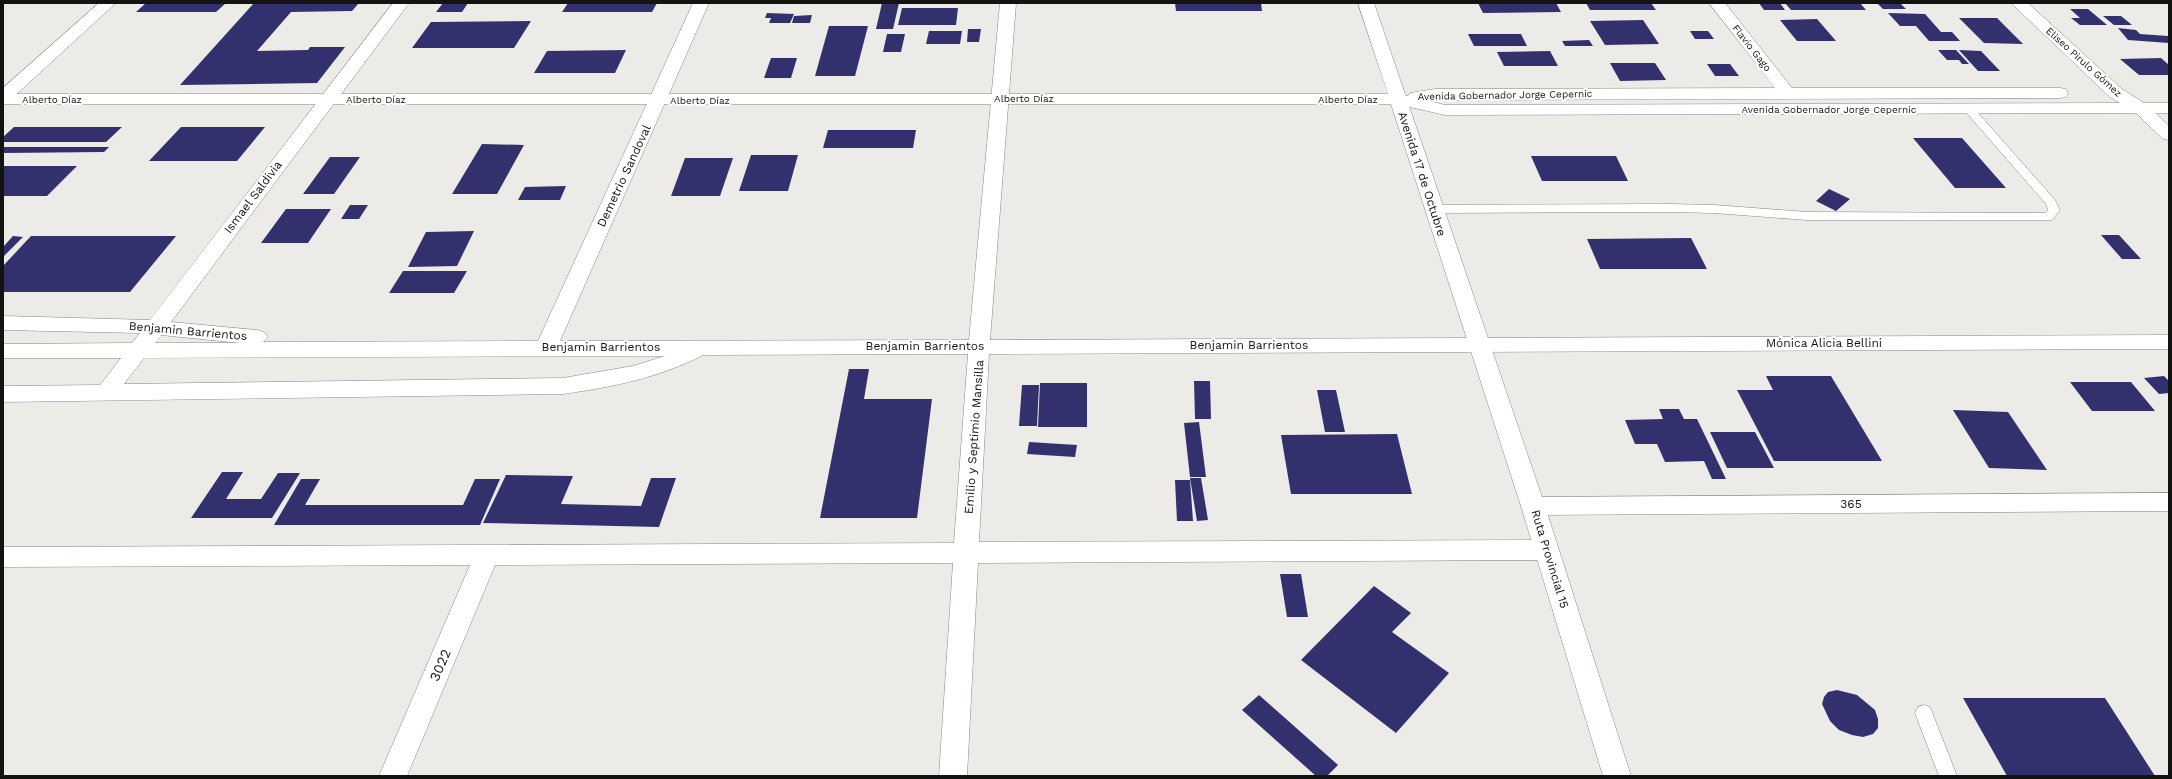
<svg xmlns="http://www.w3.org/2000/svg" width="2172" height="779" font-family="'Work Sans',sans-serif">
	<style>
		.building { fill: #32316d }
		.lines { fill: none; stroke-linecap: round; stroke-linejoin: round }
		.lane-casing { stroke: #888783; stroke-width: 1 }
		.street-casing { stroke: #888783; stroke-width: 1 }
		.secondary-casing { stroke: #888783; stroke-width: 1 }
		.lane { fill: #fff; fill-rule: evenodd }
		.street { fill: #fff; fill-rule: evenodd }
		.secondary { fill: #fff; fill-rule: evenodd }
		.labels { text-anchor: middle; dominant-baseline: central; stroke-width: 4; stroke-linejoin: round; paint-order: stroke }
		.far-street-label { font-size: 10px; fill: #131312; stroke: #fff }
		.street-label { font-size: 12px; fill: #131312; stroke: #fff }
		.near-street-label { font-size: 14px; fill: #131312; stroke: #fff }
	</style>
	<rect width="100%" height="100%" fill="#ecebe7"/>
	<path class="building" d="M 146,3 L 226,3 L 216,12 L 136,12 Z
		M 254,3 L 359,3 L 352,11 L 291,12 L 257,51 L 308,50 L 310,47 L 345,47 L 317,83 L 180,85 Z
		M 443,3 L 468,3 L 462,12 L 436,12 Z
		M 568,3 L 657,3 L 652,12 L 562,12 Z
		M 882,3 L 899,3 L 893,29 L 876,29 Z
		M 1175,3 L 1261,3 L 1262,11 L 1176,11 Z
		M 1478,3 L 1556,3 L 1561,12 L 1483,13 Z
		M 1586,3 L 1651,3 L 1656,10 L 1590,10 Z
		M 1759,3 L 1780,3 L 1785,10 L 1764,10 Z
		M 1785,3 L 1860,3 L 1866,10 L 1791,10 Z
		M 1877,3 L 1900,3 L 1906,9 L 1883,9 Z
		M 902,8 L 958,8 L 956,25 L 898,25 Z
		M 2070,9 L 2088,9 L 2107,25 L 2080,25 L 2071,18 L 2080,18 Z
		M 767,13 L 794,14 L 790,23 L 769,23 L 771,18 L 765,18 Z
		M 1888,13 L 1925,14 L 1941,32 L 1952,32 L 1960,41 L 1929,41 L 1916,26 L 1900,26 Z
		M 812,15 L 810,23 L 792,23 L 794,16 Z
		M 2103,16 L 2121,16 L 2132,25 L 2114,25 Z
		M 1959,18 L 1997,18 L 2023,44 L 1984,43 Z
		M 1817,19 L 1836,41 L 1797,41 L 1780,20 Z
		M 1643,20 L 1659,44 L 1605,45 L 1590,21 Z
		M 531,21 L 514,48 L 412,48 L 431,22 Z
		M 829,26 L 868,26 L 855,76 L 815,76 Z
		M 2118,28 L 2136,30 L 2140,34 L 2168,36 L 2169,43 L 2128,40 Z
		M 968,29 L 981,29 L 979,42 L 967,42 Z
		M 929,31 L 962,31 L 960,44 L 926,44 Z
		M 1690,31 L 1708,31 L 1714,39 L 1695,39 Z
		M 887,34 L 905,34 L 901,52 L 883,52 Z
		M 1468,34 L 1521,34 L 1527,46 L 1474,46 Z
		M 1589,40 L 1593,46 L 1565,46 L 1562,41 Z
		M 626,50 L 615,73 L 534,73 L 547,51 Z
		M 1938,50 L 1956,50 L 1969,64 L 1962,64 L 1959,60 L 1947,60 Z
		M 1959,50 L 1981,51 L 2000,71 L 1978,71 Z
		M 1550,51 L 1558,66 L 1504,66 L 1497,52 Z
		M 771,58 L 797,58 L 791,78 L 764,78 Z
		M 2161,58 L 2169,65 L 2169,75 L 2139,75 L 2120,59 Z
		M 1610,63 L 1655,63 L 1666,80 L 1620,81 Z
		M 1707,64 L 1730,64 L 1739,76 L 1715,76 Z
		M 14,127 L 122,127 L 106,142 L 3,142 L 3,137 Z
		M 181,127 L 265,127 L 237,161 L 149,161 Z
		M 828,130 L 916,130 L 913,148 L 823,148 Z
		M 1913,138 L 1962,138 L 2006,188 L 1955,188 Z
		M 482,144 L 524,145 L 497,194 L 452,194 Z
		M 3,147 L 109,147 L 104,152 L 3,153 Z
		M 751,155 L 798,155 L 788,191 L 739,191 Z
		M 1531,156 L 1616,156 L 1628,181 L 1542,181 Z
		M 330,157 L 360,157 L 334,194 L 303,194 Z
		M 685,158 L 733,158 L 720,196 L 671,196 Z
		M 3,166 L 77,166 L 47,196 L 3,196 Z
		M 566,186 L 560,200 L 518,200 L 525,187 Z
		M 1829,189 L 1850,199 L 1836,211 L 1816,201 Z
		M 350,205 L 368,205 L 359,219 L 341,219 Z
		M 286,209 L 331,209 L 308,243 L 261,243 Z
		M 474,231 L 457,266 L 408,267 L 426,232 Z
		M 2101,235 L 2119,235 L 2141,259 L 2122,259 Z
		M 13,236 L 23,237 L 3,257 L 3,247 Z
		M 31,236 L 176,236 L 130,292 L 3,292 L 3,266 Z
		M 1691,238 L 1707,269 L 1600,269 L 1587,239 Z
		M 403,271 L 467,271 L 454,293 L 389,293 Z
		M 849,369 L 869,369 L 864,399 L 932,399 L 917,518 L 820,518 Z
		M 1766,376 L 1831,376 L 1882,461 L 1774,461 L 1737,390 L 1773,390 Z
		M 2164,376 L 2169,381 L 2169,393 L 2159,394 L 2144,378 Z
		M 1194,381 L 1210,381 L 1211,419 L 1195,419 Z
		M 2070,382 L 2131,382 L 2155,411 L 2092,411 Z
		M 1040,383 L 1087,383 L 1087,427 L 1038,427 Z
		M 1022,385 L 1039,385 L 1037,426 L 1019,426 Z
		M 1317,390 L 1336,390 L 1345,432 L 1325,432 Z
		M 1659,409 L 1679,409 L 1684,419 L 1697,419 L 1726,479 L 1712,479 L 1704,461 L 1665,462 L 1657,444 L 1635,444 L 1625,420 L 1663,419 Z
		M 1953,410 L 2008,412 L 2047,470 L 1989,468 Z
		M 1199,422 L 1206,477 L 1190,477 L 1184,423 Z
		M 1710,432 L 1755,432 L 1774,468 L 1727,468 Z
		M 1397,434 L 1412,494 L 1291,494 L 1281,435 Z
		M 1029,442 L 1077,445 L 1075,457 L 1027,454 Z
		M 222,472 L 243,472 L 226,499 L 261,499 L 278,473 L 300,473 L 272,518 L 191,518 Z
		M 506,475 L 573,476 L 561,504 L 641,506 L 651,478 L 676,478 L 659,527 L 483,523 Z
		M 1190,478 L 1201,478 L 1208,520 L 1197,521 Z
		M 301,479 L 320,479 L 305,505 L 463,505 L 475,479 L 500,479 L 480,525 L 274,525 Z
		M 1175,480 L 1190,480 L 1193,521 L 1177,521 Z
		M 1280,574 L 1301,574 L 1308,617 L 1287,617 Z
		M 1374,586 L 1411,613 L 1392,632 L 1449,673 L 1396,733 L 1301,660 Z
		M 1837,690 L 1857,695 L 1875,710 L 1878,719 L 1878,728 L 1873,734 L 1863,737 L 1852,735 L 1839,730 L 1830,721 L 1822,704 L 1824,697 L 1828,692 Z
		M 1259,695 L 1338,765 L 1327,776 L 1316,776 L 1242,710 Z
		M 1963,698 L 2105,698 L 2155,776 L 2007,776 Z"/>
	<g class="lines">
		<g class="lane-casing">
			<path id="lane" d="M 1968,105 L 1972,106 L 2055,200 L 2060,210 L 2052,220 L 1807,220 L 1714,213 L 1668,212 L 1434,213 L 1428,209 L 1434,205 L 1668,204 L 1714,205 L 1807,212 L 2045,213 L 2048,210 L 2046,204 L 1964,110 L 1963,108 Z
				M 1924,705 L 1930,707 L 1957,776 L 1939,776 L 1915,713 L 1918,707 Z"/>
		</g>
		<g class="street-casing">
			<path id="street" d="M 99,3 L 116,3 L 9,101 L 3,102 L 3,88 Z
				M 393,3 L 409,3 L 171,322 L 257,330 L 264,332 L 268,337 L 263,342 L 538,341 L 693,3 L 709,3 L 560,341 L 969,340 L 1000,3 L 1016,3 L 990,340 L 2169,335 L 2169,349 L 989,354 L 979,542 L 1546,540 L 1555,543 L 1558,550 L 1555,557 L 1546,560 L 978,563 L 967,776 L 939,776 L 953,563 L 495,565 L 407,776 L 379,776 L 470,565 L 3,567 L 3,547 L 954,543 L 968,354 L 703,355 C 659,378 612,387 563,394 L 3,402 L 3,386 L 100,385 L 121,358 L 3,358 L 3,344 L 132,343 L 140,333 L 3,330 L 3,316 L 150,320 ZM 161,335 L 240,343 L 155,343 ZM 665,356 L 633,366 L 563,378 L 124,384 L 144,358 Z
				M 1709,3 L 1725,3 L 1792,88 L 2060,88 L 2066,89 L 2068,93 L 2066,97 L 2060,98 L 1426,100 L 1445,105 L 2120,103 L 2110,97 L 2011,3 L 2028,3 L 2122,89 L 2144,103 L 2169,103 L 2169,113 L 2156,113 L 2169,126 L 2169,140 L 2163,139 L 2136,113 L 1445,115 L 1392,103 L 1390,99 L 1392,95 L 1398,94 L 1408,96 L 1410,93 L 1435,89 L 1775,88 Z
				M 2169,493 L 2169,511 L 1533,515 L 1525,513 L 1521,506 L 1525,499 L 1533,497 Z"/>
		</g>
		<g class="secondary-casing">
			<path id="secondary" d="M 1358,3 L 1374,3 L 1545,506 L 1631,776 L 1603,776 L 1521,506 L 1391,104 L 3,104 L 3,94 L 1388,94 Z"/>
		</g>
		<use href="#lane" class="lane"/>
		<use href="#street" class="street"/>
		<use href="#secondary" class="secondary"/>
	</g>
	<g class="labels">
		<g class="far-street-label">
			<text transform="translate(1752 48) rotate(52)">Flavio Gago</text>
			<text transform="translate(2084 62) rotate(42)">Eliseo Pirulo Gómez</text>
			<text transform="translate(1505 95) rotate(-1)">Avenida Gobernador Jorge Cepernic</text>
			<text x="1024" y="98">Alberto Díaz</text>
			<text x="52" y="99">Alberto Díaz</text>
			<text x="376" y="99">Alberto Díaz</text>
			<text x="1348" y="99">Alberto Díaz</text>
			<text x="700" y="100">Alberto Díaz</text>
			<text x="1829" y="109">Avenida Gobernador Jorge Cepernic</text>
		</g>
		<g class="street-label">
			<text transform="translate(1422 174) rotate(72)">Avenida 17 de Octubre</text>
			<text transform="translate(624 176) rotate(-65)">Demetrio Sandoval</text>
			<text transform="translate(253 197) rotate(-53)">Ismael Saldivia</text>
			<text transform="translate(188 331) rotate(5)">Benjamin Barrientos</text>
			<text x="1824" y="343">Mónica Alicia Bellini</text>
			<text x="1249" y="345">Benjamin Barrientos</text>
			<text x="925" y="346">Benjamin Barrientos</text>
			<text x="601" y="347">Benjamin Barrientos</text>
			<text transform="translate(974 437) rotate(-86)">Emilio y Septimio Mansilla</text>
			<text x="1851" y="504">365</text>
			<text transform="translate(1550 559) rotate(73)">Ruta Provincial 15</text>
		</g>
		<g class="near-street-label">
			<text transform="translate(440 665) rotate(-67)">3022</text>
		</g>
	</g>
	<rect width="2172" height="779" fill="none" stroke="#131312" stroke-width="8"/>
</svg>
